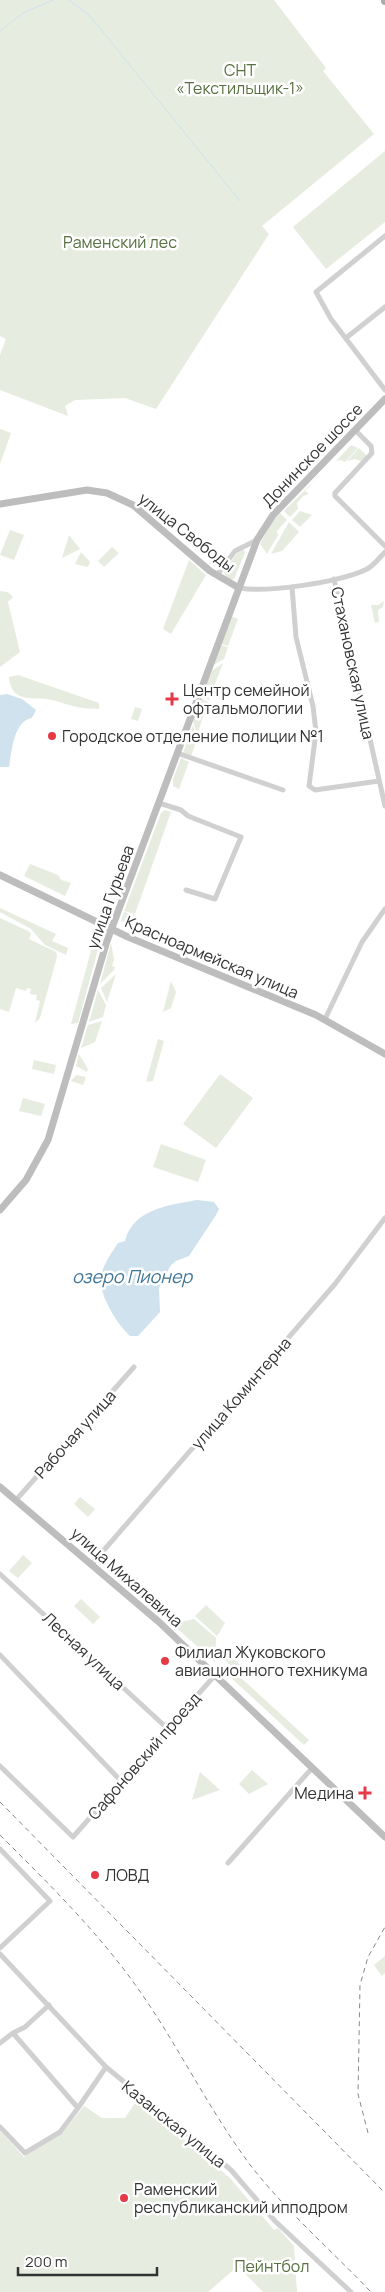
<svg xmlns="http://www.w3.org/2000/svg" width="385" height="2292" font-family="Manrope,sans-serif">
	<style>
		.green { fill: #e6ecdf }
		.water { fill: #cfe2ee }
		.lines { fill: none; stroke-linecap: round; stroke-linejoin: round }
		.stream { stroke: #cfe2ee; stroke-width: 1 }
		.street { stroke: #d0d0d0; stroke-width: 5 }
		.secondary { stroke: #bdbdbd; stroke-width: 7 }
		.primary { stroke: #ababab; stroke-width: 8 }
		.rail { stroke: #888; stroke-width: 1; stroke-dasharray: 5 4; stroke-linecap: butt }
		.poi-dot { fill: #e63946; stroke: #fff; stroke-width: 2 }
		.labels { text-anchor: middle; dominant-baseline: central; stroke-width: 5; stroke-linejoin: round; paint-order: stroke }
		.park-label { font-size: 16px; fill: #56703f; stroke: #fff }
		.street-label { font-size: 16px; fill: #333; stroke: #fff }
		.poi-label { font-size: 16px; fill: #333; stroke: #fff; text-anchor: start }
		.water-label { font-size: 18px; font-style: italic; fill: #3f7597; stroke: #fff }
	</style>
	<rect width="100%" height="100%" fill="#fff"/>
	<path class="green" d="M 0,0 L 274,0 L 326,68 L 323,71 L 374,134 L 262,226 L 269,234 L 156,409 L 125,398 L 75,400 L 65,406 L 68,416 L 0,390 L 0,355 L 6,339 L 0,336 Z
		M 385,151 L 385,222 L 326,269 L 293,227 Z
		M 0,429 L 11,433 L 0,464 Z
		M 351,445 L 358,448 L 345,462 L 341,460 L 336,461 Z
		M 359,448 L 368,457 L 364,462 L 355,459 L 347,461 Z
		M 321,474 L 305,491 L 309,494 L 303,496 L 297,503 L 298,509 L 290,517 L 284,511 Z
		M 300,511 L 312,515 L 300,527 L 292,520 Z
		M 280,513 L 287,520 L 277,531 L 278,535 L 267,554 L 260,544 L 272,522 Z
		M 289,522 L 299,532 L 282,551 L 271,554 Z
		M 10,530 L 24,535 L 14,560 L 0,555 Z
		M 69,535 L 80,549 L 62,558 Z
		M 112,547 L 119,553 L 104,567 L 98,561 Z
		M 244,550 L 245,553 L 234,579 L 229,580 L 223,572 L 239,551 Z
		M 81,552 L 90,562 L 88,567 L 75,564 Z
		M 189,560 L 206,575 L 171,634 L 163,629 Z
		M 0,591 L 8,592 L 13,597 L 8,602 L 20,652 L 0,667 Z
		M 384,601 L 383,607 L 378,610 L 379,622 L 375,623 L 371,605 L 378,605 Z
		M 231,616 L 238,619 L 228,646 L 221,644 Z
		M 220,645 L 228,647 L 224,659 L 212,666 Z
		M 223,663 L 209,700 L 201,697 L 212,671 Z
		M 18,675 L 99,703 L 99,709 C 93,708 88,709 83,708 C 72,707 62,702 52,700 C 35,696 11,705 9,677 Z
		M 201,698 L 208,702 L 197,735 L 193,720 Z
		M 135,707 L 142,709 L 138,721 L 131,719 Z
		M 193,725 L 197,740 L 191,756 L 183,753 Z
		M 181,758 L 189,762 L 179,789 L 173,786 L 173,779 Z
		M 165,810 L 171,812 L 135,914 L 124,911 L 161,813 Z
		M 30,864 L 58,875 L 61,880 L 71,883 L 65,896 L 24,876 Z
		M 0,908 L 56,934 L 52,941 L 68,948 L 66,955 L 45,945 L 31,929 L 0,912 Z
		M 124,912 L 135,915 L 132,924 L 121,921 Z
		M 0,918 L 28,931 L 31,933 L 29,939 L 56,952 L 57,957 L 40,1018 L 35,1023 L 40,1001 L 36,1000 L 37,995 L 30,994 L 31,989 L 27,988 L 26,991 L 16,988 L 9,1012 L 0,1009 Z
		M 97,929 L 100,942 L 78,1023 L 71,1024 Z
		M 111,943 L 114,959 L 112,966 L 115,967 L 114,970 L 100,984 Z
		M 116,974 L 107,1002 L 101,988 Z
		M 171,981 L 176,992 L 171,1008 L 163,1012 Z
		M 98,990 L 106,1005 L 103,1017 L 89,1022 Z
		M 102,1021 L 95,1042 L 81,1048 L 88,1025 Z
		M 158,1039 L 164,1041 L 153,1081 L 146,1082 Z
		M 79,1054 L 88,1069 L 87,1072 L 76,1066 Z
		M 34,1060 L 56,1065 L 54,1074 L 32,1069 Z
		M 220,1074 L 253,1098 L 216,1148 L 183,1124 Z
		M 76,1075 L 86,1077 L 83,1085 L 71,1081 Z
		M 23,1098 L 45,1104 L 41,1116 L 19,1111 Z
		M 161,1144 L 206,1160 L 198,1182 L 153,1167 Z
		M 80,1497 L 95,1509 L 88,1517 L 74,1504 Z
		M 23,1555 L 32,1563 L 18,1578 L 9,1571 Z
		M 81,1599 L 100,1617 L 93,1624 L 74,1606 Z
		M 206,1605 L 225,1623 L 217,1636 L 195,1616 Z
		M 194,1619 L 216,1638 L 215,1662 L 172,1624 Z
		M 224,1650 L 245,1669 L 239,1676 L 309,1740 L 304,1745 L 227,1674 L 232,1667 L 224,1659 Z
		M 252,1770 L 268,1784 L 249,1794 L 239,1784 Z
		M 200,1772 L 220,1790 L 192,1800 Z
		M 385,1956 L 385,1973 L 382,1976 L 374,1965 Z
		M 137,2100 L 230,2178 L 274,2230 L 278,2228 L 294,2246 L 297,2292 L 263,2292 L 238,2266 L 208,2292 L 0,2292 L 0,2131 L 24,2157 L 63,2132 L 84,2106 L 102,2118 L 125,2118 Z"/>
	<path class="water" d="M 7,694 L 22,699 L 36,710 L 32,718 C 13,721 12,752 9,767 L 0,767 L 0,695 Z
		M 197,1200 L 214,1202 L 219,1209 L 216,1215 L 189,1256 L 176,1261 L 171,1265 L 159,1288 L 160,1312 L 138,1336 L 130,1336 C 117,1324 99,1295 101,1278 C 102,1265 112,1253 118,1243 L 125,1241 C 133,1209 169,1205 197,1200 Z"/>
	<g class="lines">
		<path class="stream" d="M 69,0 L 90,16 L 240,201
			M 0,31 L 23,13 L 53,0"/>
		<path class="street" d="M 385,236 L 316,292 L 331,319 L 385,390
			M 346,338 L 385,307
			M 355,430 L 371,446 L 372,453 L 335,493 L 335,496 L 385,546
			M 217,575 L 235,551 L 257,540
			M 334,579 L 385,806
			M 292,587 L 296,637 L 313,706 L 316,732 L 309,786 L 315,790 L 379,781
			M 239,588 C 267,593 339,582 365,570 C 373,567 379,558 385,552
			M 177,753 L 283,790
			M 159,803 L 181,810 L 188,816 L 241,837 L 215,899 L 186,890
			M 325,1019 L 362,942 L 385,909
			M 16,1500 L 134,1367
			M 91,1565 L 335,1284 L 385,1218
			M 0,1574 L 168,1729
			M 0,1655 L 122,1782
			M 0,1766 L 73,1837 L 216,1674
			M 0,1849 L 50,1901 L 0,1948
			M 228,1863 L 313,1767
			M 0,1954 L 106,2067 L 231,2170 L 275,2221 L 351,2292
			M 0,2043 L 13,2033 L 25,2027 L 49,2005
			M 78,2108 L 106,2067
			M 0,2127 L 25,2153 L 60,2132 L 78,2108 L 13,2033"/>
		<path class="secondary" d="M 0,504 L 87,490 L 107,493 L 133,505 L 210,571 L 239,588
			M 0,875 L 128,937 L 316,1015 L 385,1054
			M 0,1210 L 26,1180 L 48,1140 L 107,941 L 257,540 L 273,515 L 385,399
			M 0,1487 L 159,1622 L 385,1837"/>
		<path class="primary" d="M 385,0 L 385,1"/>
		<path class="rail" d="M 0,1802 L 385,2193
			M 0,1835 C 49,1884 99,1933 139,1990 C 179,2047 209,2110 251,2166 C 287,2212 331,2250 371,2292
			M 368,2133 L 358,2094 L 360,1985 L 368,1957 L 385,1927"/>
	</g>
	<g class="poi-dot">
		<path d="M169.5 691.5h5v5h5v5h-5v5h-5v-5h-5v-5h5z"/>
		<circle cx="52" cy="736" r="5"/>
		<circle cx="165" cy="1661" r="5"/>
		<path d="M362.5 1785.5h5v5h5v5h-5v5h-5v-5h-5v-5h5z"/>
		<circle cx="95" cy="1875" r="5"/>
		<circle cx="124" cy="2198" r="5"/>
	</g>
	<g class="labels">
		<g class="park-label">
			<text x="240" y="70">СНТ<tspan x="240" dy="18">«Текстильщик-1»</tspan></text>
			<text x="120" y="242">Раменский лес</text>
			<text x="272" y="2266">Пейнтбол</text>
		</g>
		<g class="street-label">
			<text transform="translate(312 455) rotate(-46)">Донинское шоссе</text>
			<text transform="translate(187 532) rotate(38)">улица Свободы</text>
			<text transform="translate(353 663) rotate(78)">Стахановская улица</text>
			<text transform="translate(110 897) rotate(-70)">улица Гурьева</text>
			<text transform="translate(212 957) rotate(23)">Красноармейская улица</text>
			<text transform="translate(241 1393) rotate(-49)">улица Коминтерна</text>
			<text transform="translate(75 1434) rotate(-48)">Рабочая улица</text>
			<text transform="translate(127 1577) rotate(41)">улица Михалевича</text>
			<text transform="translate(84 1651) rotate(43)">Лесная улица</text>
			<text transform="translate(144 1756) rotate(-49)">Сафоновский проезд</text>
			<text transform="translate(174 2124) rotate(39)">Казанская улица</text>
		</g>
		<g class="poi-label">
			<text x="183" y="690">Центр семейной<tspan x="183" dy="18">офтальмологии</tspan></text>
			<text x="62" y="736">Городское отделение полиции №1</text>
			<text x="175" y="1652">Филиал Жуковского<tspan x="175" dy="18">авиационного техникума</tspan></text>
			<text x="354" y="1793" text-anchor="end">Медина</text>
			<text x="105" y="1875">ЛОВД</text>
			<text x="134" y="2189">Раменский<tspan x="134" dy="18">республиканский ипподром</tspan></text>
		</g>
		<g class="water-label">
			<text x="132" y="1276">озеро Пионер</text>
		</g>
	</g>
	<path d="M18 2267v8h139v-8" fill="none" stroke="#333333" stroke-width="2.5"/>
	<text x="25" y="2267" font-size="15" fill="#333333" stroke="#ffffff" stroke-width="4" paint-order="stroke">200 m</text>
</svg>
